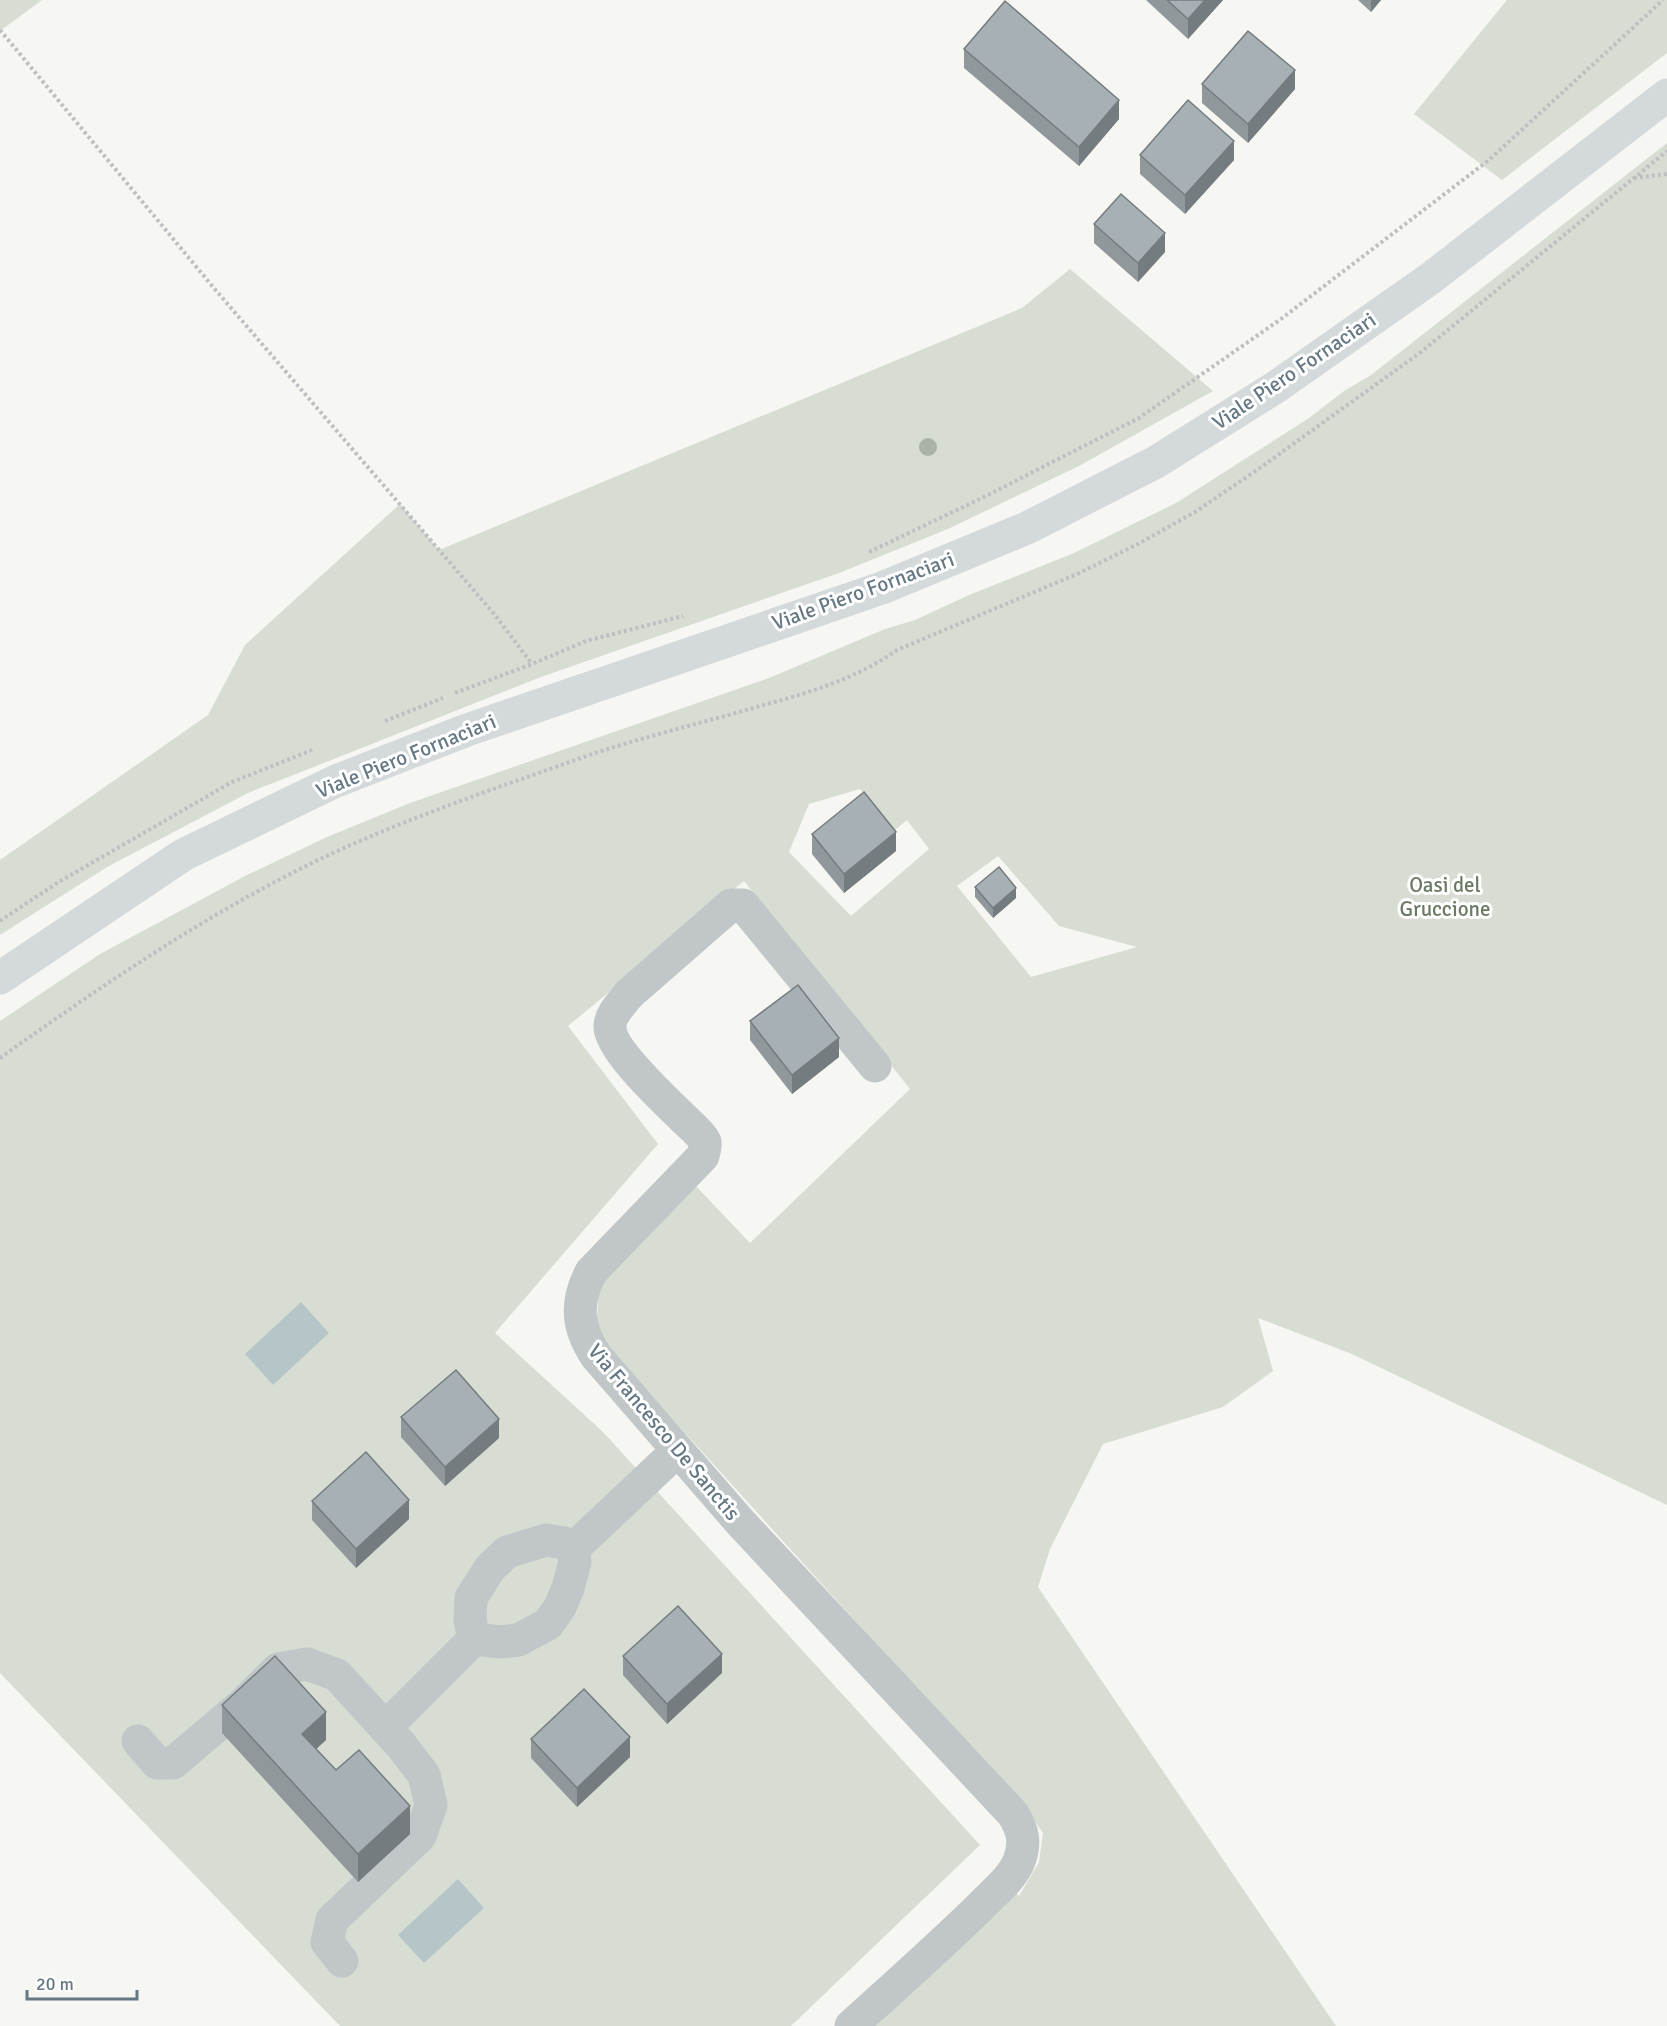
<svg xmlns="http://www.w3.org/2000/svg" width="1667" height="2026" font-family="Signika,sans-serif">
	<style>
		.green { fill: #d7ddd3; fill-rule: evenodd }
		.water { fill: #b6c5c7 }
		.lines { fill: none; stroke-linecap: round; stroke-linejoin: round }
		.path { stroke: #bdbfc1; stroke-width: 4; stroke-dasharray: 3 3; stroke-linecap: butt }
		.minor { stroke: #c1c6c8; stroke-width: 33 }
		.major { stroke: #d4d9dc; stroke-width: 33 }
		.tree { fill: #a9b2a4 }
		.wall { fill: #90989c }
		.shaded-wall { fill: #757c7f }
		.building { fill: #a7b1b5; stroke: #757c7f; stroke-width: 1.5 }
		.labels { text-anchor: middle; dominant-baseline: central; stroke-width: 6; stroke-linejoin: round; paint-order: stroke }
		.street-label { font-size: 21px; fill: #657883; stroke: #fff }
		.park-label { font-size: 21px; fill: #6a7a64; stroke: #fff }
	</style>
	<rect width="100%" height="100%" fill="#f6f6f2"/>
	<path class="green" d="M 0,0 L 42,0 L 0,31 Z
		M 1507,0 L 1667,0 L 1667,53 L 1502,180 L 1414,114 Z
		M 1667,143 L 1667,1505 L 1352,1354 L 1258,1318 L 1273,1371 L 1223,1407 L 1103,1444 L 1050,1549 L 1038,1587 L 1336,2026 L 850,2026 L 1006,1881 L 1019,1896 L 1039,1862 L 1043,1833 L 1030,1814 L 601,1340 L 597,1319 L 599,1286 L 694,1184 L 750,1243 L 910,1089 L 744,881 L 568,1026 L 658,1144 L 495,1333 L 603,1432 L 980,1845 L 791,2026 L 340,2026 L 0,1673 L 0,1021 L 100,954 L 245,876 L 327,837 L 410,803 L 769,678 L 885,629 L 915,620 L 969,595 L 1074,553 L 1176,503 L 1309,418 L 1344,391 L 1371,375 ZM 860,789 L 894,831 L 907,820 L 929,849 L 851,916 L 789,852 L 809,804 ZM 998,856 L 1059,926 L 1137,947 L 1031,977 L 957,886 Z
		M 1070,269 L 1213,391 L 1079,466 L 948,529 L 839,573 L 541,677 L 248,793 L 107,867 L 0,935 L 0,860 L 208,715 L 245,645 L 400,504 L 439,550 L 1022,308 Z"/>
	<path class="water" d="M 301,1302 L 329,1333 L 273,1385 L 245,1354 Z
		M 458,1879 L 484,1908 L 424,1963 L 398,1935 Z"/>
	<g class="lines">
		<path class="path" d="M 0,30 L 213,287 L 495,615 L 532,664
			M 1634,178 L 1667,174
			M 869,552 L 980,499 L 1139,418 L 1281,319 L 1489,160 L 1663,0
			M 455,693 L 532,664 L 586,641 L 683,616
			M 385,721 L 443,698
			M 0,921 L 57,883 L 232,782 L 312,750
			M 0,1058 C 107,982 215,908 335,852 C 414,816 496,788 578,759 C 637,738 699,724 760,706 C 808,693 856,679 897,650 L 1077,574 L 1138,544 L 1195,512 L 1257,470 L 1421,352 L 1667,151"/>
		<path class="minor" d="M 546,1540 L 564,1543 L 573,1549 L 575,1562 L 568,1588 L 560,1607 L 548,1624 L 518,1640 L 501,1642 L 474,1639 L 470,1620 L 471,1598 L 490,1568 L 507,1552 Z
			M 573,1549 L 677,1451
			M 385,1728 L 474,1639
			M 138,1741 L 157,1763 L 173,1763 L 244,1703 L 278,1669 L 307,1664 L 337,1675 L 401,1745 L 424,1775 L 431,1805 L 420,1836 L 332,1920 L 327,1942 L 342,1961
			M 851,2026 C 894,1987 938,1948 980,1907 C 993,1893 1012,1879 1019,1861 C 1026,1843 1023,1830 1013,1814 L 741,1523 L 596,1356 C 577,1327 575,1303 591,1272 L 703,1156 C 704,1151 706,1147 705,1142 C 701,1133 690,1125 683,1118 C 666,1101 609,1049 610,1026 C 610,1015 622,1003 629,994 L 731,905 L 743,905 L 875,1066"/>
		<path class="major" d="M 0,978 L 183,855 L 336,781 L 467,730 L 882,588 L 1027,528 L 1156,462 L 1276,387 L 1431,278 L 1667,95"/>
	</g>
	<circle class="tree" cx="928" cy="447" r="9"/>
	<path class="wall" d="M 1146,0 L 1223,0 L 1188,39 Z
		M 1358,0 L 1381,0 L 1371,12 Z
		M 964,49 L 1119,119 L 1079,166 L 964,68 Z
		M 1202,84 L 1295,89 L 1248,143 L 1202,103 Z
		M 1140,155 L 1234,160 L 1185,214 L 1140,174 Z
		M 1094,224 L 1165,252 L 1138,282 L 1094,243 Z
		M 812,834 L 896,851 L 844,893 L 812,854 Z
		M 975,887 L 1016,898 L 993,918 L 975,897 Z
		M 750,1021 L 839,1057 L 792,1094 L 750,1040 Z
		M 401,1417 L 499,1438 L 445,1486 L 401,1437 Z
		M 312,1501 L 409,1519 L 356,1568 L 312,1520 Z
		M 623,1656 L 722,1673 L 667,1724 L 623,1675 Z
		M 222,1705 L 326,1740 L 316,1749 L 336,1770 L 410,1834 L 358,1882 L 222,1733 Z
		M 531,1739 L 630,1757 L 577,1807 L 531,1758 Z"/>
	<path class="shaded-wall" d="M 1205,0 L 1223,0 L 1188,39 L 1188,19 Z
		M 1371,0 L 1381,0 L 1371,12 Z
		M 1295,70 L 1295,89 L 1248,143 L 1248,124 Z
		M 1119,100 L 1119,119 L 1079,166 L 1079,147 Z
		M 1234,141 L 1234,160 L 1185,214 L 1185,195 Z
		M 1165,233 L 1165,252 L 1138,282 L 1138,263 Z
		M 896,832 L 896,851 L 844,893 L 844,874 Z
		M 1016,888 L 1016,898 L 993,918 L 993,908 Z
		M 839,1038 L 839,1057 L 792,1094 L 792,1075 Z
		M 499,1419 L 499,1438 L 445,1486 L 445,1467 Z
		M 409,1500 L 409,1519 L 356,1568 L 356,1549 Z
		M 722,1654 L 722,1673 L 667,1724 L 667,1704 Z
		M 326,1712 L 326,1740 L 302,1762 L 302,1734 Z
		M 630,1737 L 630,1757 L 577,1807 L 577,1788 Z
		M 410,1806 L 410,1834 L 358,1882 L 358,1854 Z"/>
	<path class="building" d="M 1167,0 L 1205,0 L 1188,19 Z
		M 1005,1 L 1119,100 L 1079,147 L 964,49 Z
		M 1248,31 L 1295,70 L 1248,124 L 1202,84 Z
		M 1188,100 L 1234,141 L 1185,195 L 1140,155 Z
		M 1121,194 L 1165,233 L 1138,263 L 1094,224 Z
		M 864,792 L 896,832 L 844,874 L 812,834 Z
		M 999,867 L 1016,888 L 993,908 L 975,887 Z
		M 798,985 L 839,1038 L 792,1075 L 750,1021 Z
		M 456,1370 L 499,1419 L 445,1467 L 401,1417 Z
		M 366,1452 L 409,1500 L 356,1549 L 312,1501 Z
		M 678,1606 L 722,1654 L 667,1704 L 623,1656 Z
		M 275,1656 L 326,1712 L 302,1734 L 336,1770 L 359,1750 L 410,1806 L 358,1854 L 222,1705 Z
		M 584,1689 L 630,1737 L 577,1788 L 531,1739 Z"/>
	<g class="labels">
		<g class="street-label">
			<text transform="translate(1294 371) rotate(-34)">Viale Piero Fornaciari</text>
			<text transform="translate(863 591) rotate(-20)">Viale Piero Fornaciari</text>
			<text transform="translate(406 756) rotate(-22)">Viale Piero Fornaciari</text>
			<text transform="translate(664 1432) rotate(50)">Via Francesco De Sanctis</text>
		</g>
		<g class="park-label">
			<text x="1445" y="885">Oasi del<tspan x="1445" dy="24">Gruccione</tspan></text>
		</g>
	</g>
	<path d="M27 1990v9h110v-9" fill="none" stroke="#657883" stroke-width="3"/>
	<text x="36" y="1990" font-size="18" fill="#657883" stroke="#ffffff" stroke-width="4.5" paint-order="stroke">20 m</text>
</svg>
